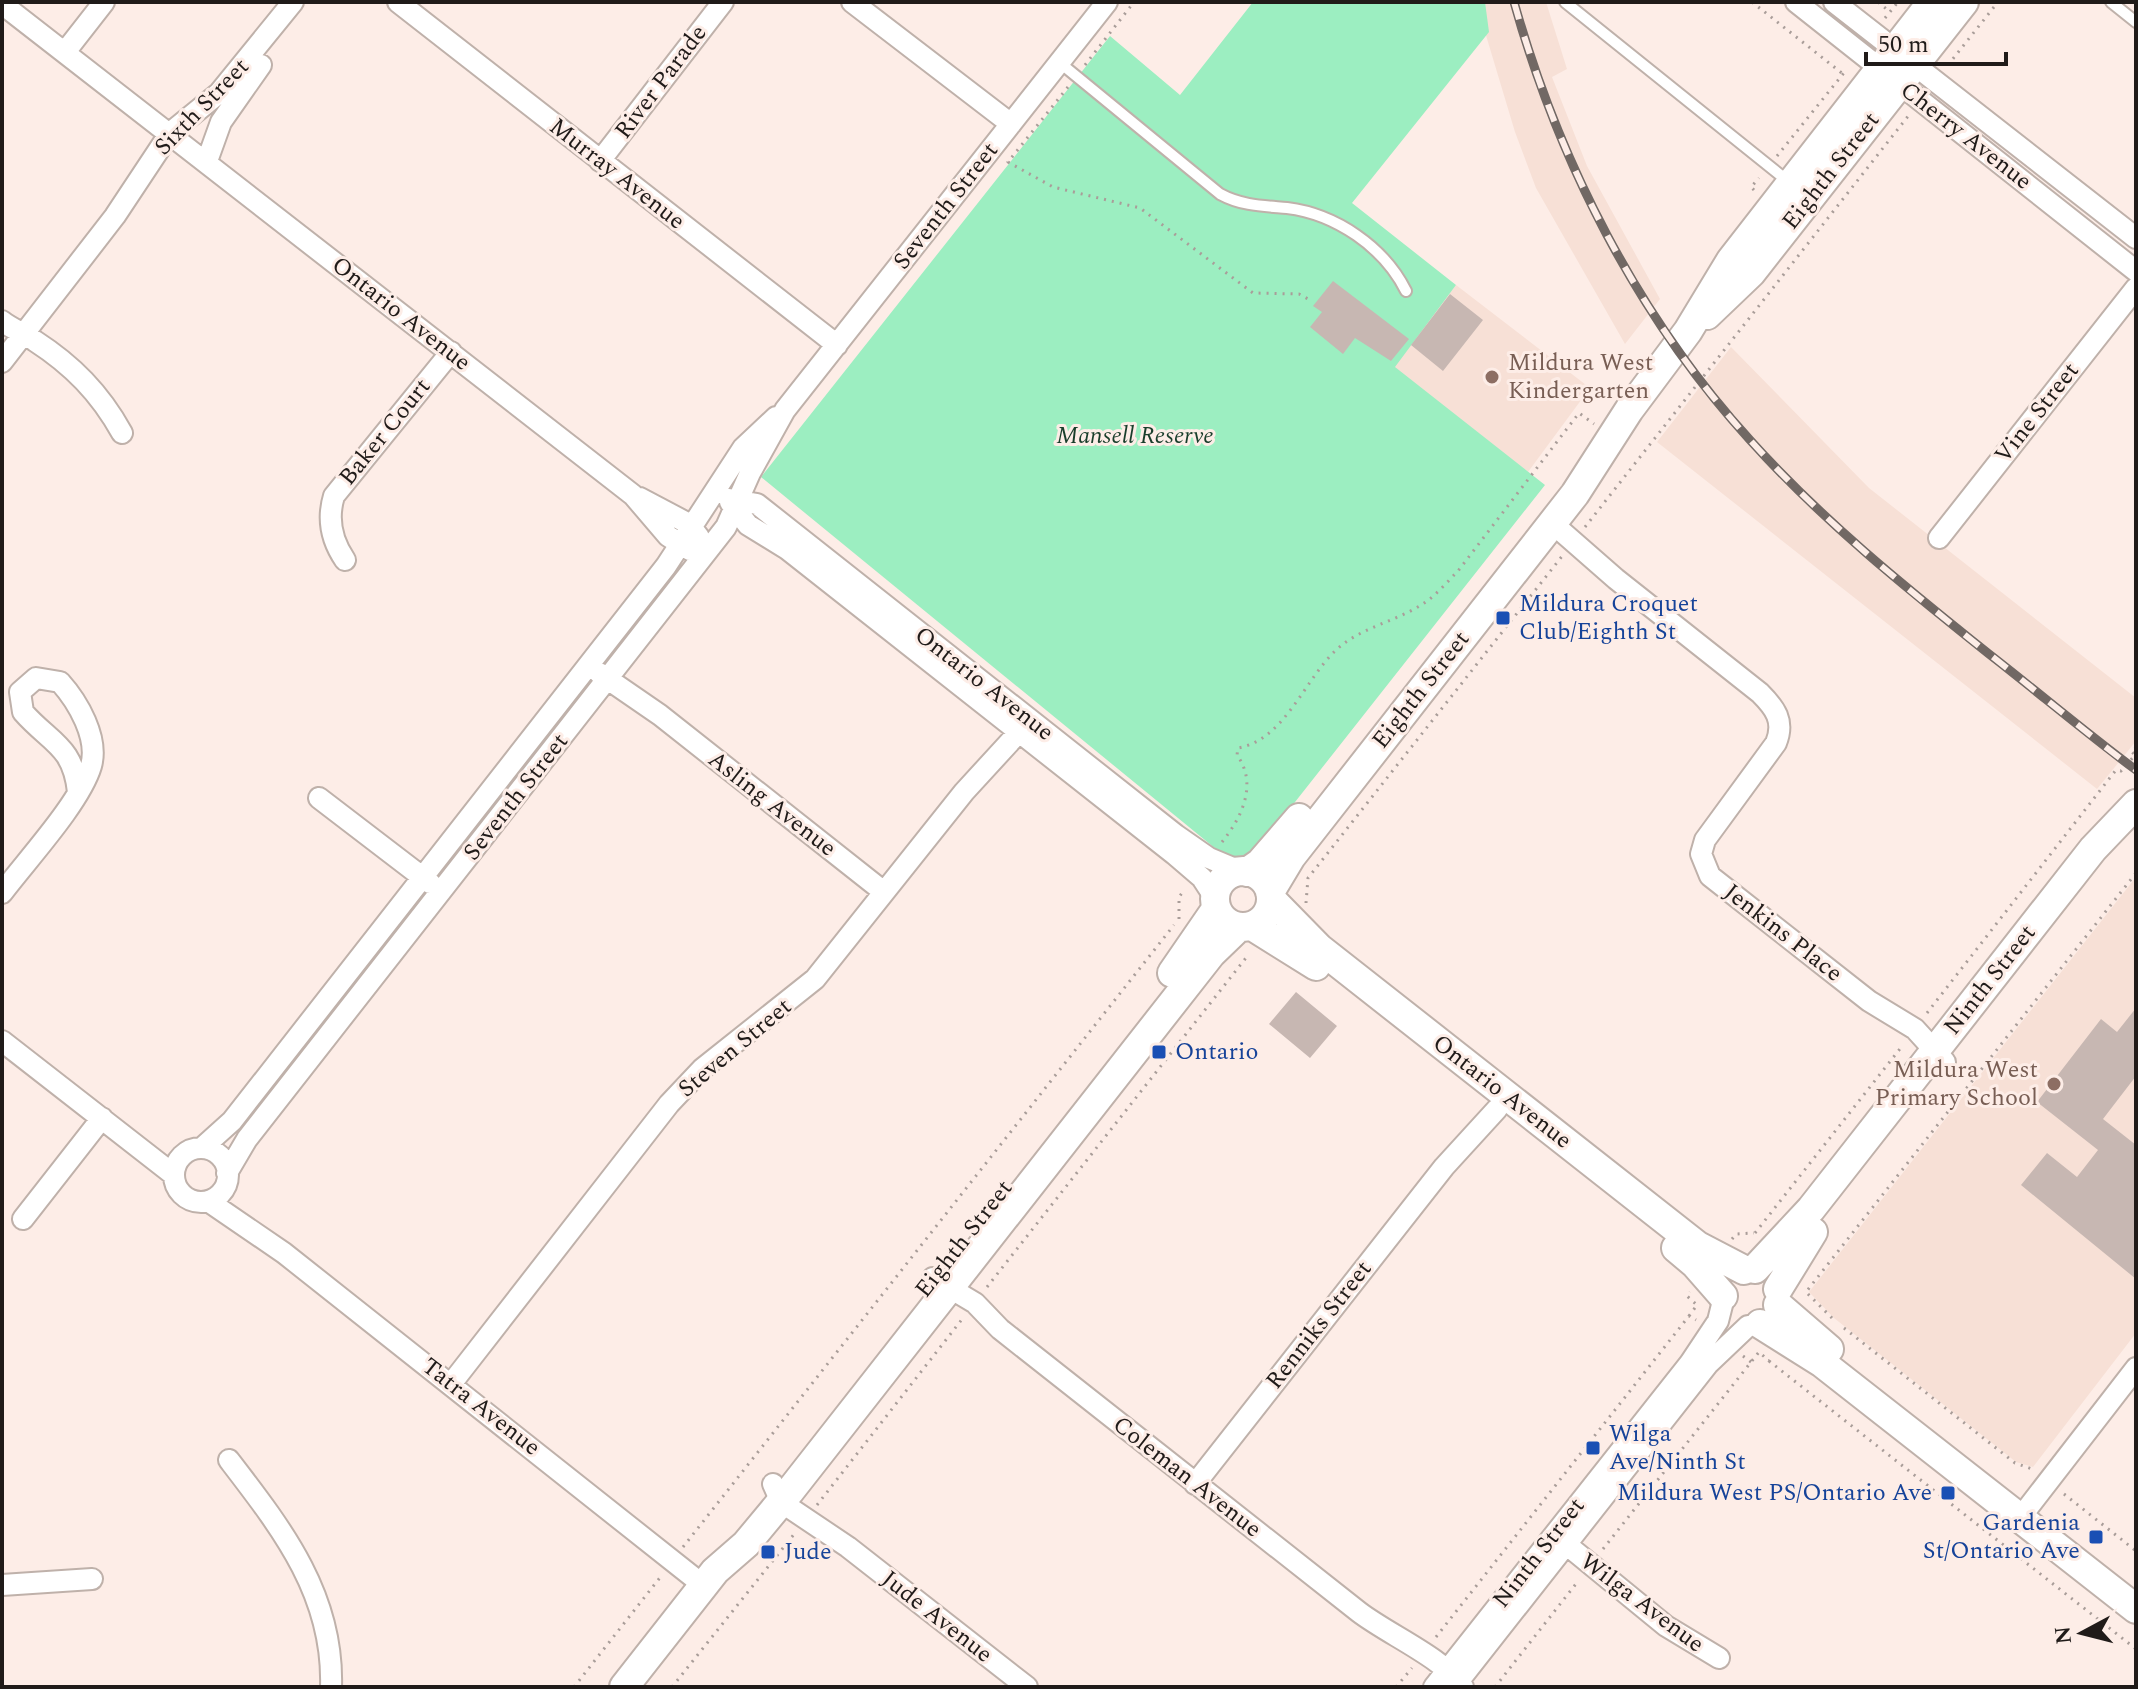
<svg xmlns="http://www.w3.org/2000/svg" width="2138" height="1689" font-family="Spectral,serif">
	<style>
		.built { fill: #f7e0d6 }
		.green { fill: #9ceec1 }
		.building { fill: #c7b7b2 }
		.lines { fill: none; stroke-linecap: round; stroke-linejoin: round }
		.lane-casing { stroke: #bfb1aa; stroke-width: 14 }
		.street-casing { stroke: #bfb1aa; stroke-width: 24 }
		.secondary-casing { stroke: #bfb1aa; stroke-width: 32 }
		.path { stroke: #a99d99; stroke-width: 3; stroke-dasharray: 2 6; stroke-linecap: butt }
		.lane { stroke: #fff; stroke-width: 10 }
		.street { stroke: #fff; stroke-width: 20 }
		.secondary { stroke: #fff; stroke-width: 28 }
		.rail-casing { stroke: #716864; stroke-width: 9 }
		.rail { stroke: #fdede7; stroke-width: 6; stroke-dasharray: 18; stroke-linecap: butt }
		.education-dot { fill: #8d6e63; stroke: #fdede7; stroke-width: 3 }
		.transit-dot { fill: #1a4fb4; stroke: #fdede7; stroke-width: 3 }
		.labels { text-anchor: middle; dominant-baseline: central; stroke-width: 6; stroke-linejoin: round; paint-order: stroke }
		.street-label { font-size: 24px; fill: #201b19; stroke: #fdede7 }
		.education-label { font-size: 24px; fill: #785e54; stroke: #fdede7; text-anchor: start }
		.park-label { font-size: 24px; font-style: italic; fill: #193e2b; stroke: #fdede7 }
		.transit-label { font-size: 24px; fill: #164399; stroke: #fdede7; text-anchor: start }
	</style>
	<rect width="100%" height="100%" fill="#fdede7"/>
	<path class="built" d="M 1476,2 L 1546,2 L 1567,69 L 1552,77 L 1587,166 L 1660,299 L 1625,344 L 1536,188 L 1515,132 Z
		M 1456,285 L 1590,388 L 1528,472 L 1394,367 Z
		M 1731,347 L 1869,488 L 2136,698 L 2136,741 L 2097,789 L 1657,442 Z
		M 2136,877 L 2136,1333 L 2033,1467 L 2016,1462 L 1834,1318 L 1809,1292 Z"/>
	<path class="green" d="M 1253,2 L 1485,2 L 1489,32 L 1352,203 L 1456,285 L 1395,367 L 1545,485 L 1258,849 L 1237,859 L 1222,854 L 761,477 L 1110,36 L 1180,95 Z"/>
	<path class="building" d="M 1333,281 L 1409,339 L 1391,361 L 1355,338 L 1343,354 L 1310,327 L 1322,312 L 1313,306 Z
		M 1450,294 L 1483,320 L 1443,371 L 1411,345 Z
		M 1296,992 L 1337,1026 L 1310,1058 L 1269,1024 Z
		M 2136,1008 L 2136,1076 L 2103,1119 L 2136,1145 L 2136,1279 L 2021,1185 L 2047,1153 L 2077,1177 L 2098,1150 L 2037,1102 L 2101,1019 L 2117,1032 Z"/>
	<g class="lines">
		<g class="lane-casing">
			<path id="lane" d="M 1565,2 L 1789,182
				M 2111,2 L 2136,22
				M 1059,62 L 1220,194 C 1242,206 1264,206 1287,208 C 1336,214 1384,247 1406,291"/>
		</g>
		<g class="street-casing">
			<path id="street" d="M 398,2 L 837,345
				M 852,2 L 1011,124
				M 1796,2 L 2136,271
				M 1834,2 L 2136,238
				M 2,4 L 633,495 L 668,536 L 690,550
				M 65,52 L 104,2
				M 207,161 L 221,122 L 261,65
				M 600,161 L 723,2
				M 2,321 C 12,329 24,333 35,341 C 72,365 100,393 122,433
				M 2,362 L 115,216 L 170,133 L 219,93 L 293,2
				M 640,498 L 689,524 L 699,537
				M 729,499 L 757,504 L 1176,835 L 1209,858 L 1240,871
				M 730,502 L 748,525 L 787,549 L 1174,854 L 1202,878 L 1215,898
				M 1552,523 L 1616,579 L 1760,693 C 1775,708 1785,721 1776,743 L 1705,840 L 1701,854 L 1710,876 L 1869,1001 L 1915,1029 L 1945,1062
				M 1939,538 L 2136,288
				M 345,560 C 332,541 327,519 334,496 L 451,352
				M 599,673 L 660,715 L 884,892
				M 319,798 L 430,883
				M 2,893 C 26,861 80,803 91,766 C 99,738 78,702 60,682 L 36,678 L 20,692 L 23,712 C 50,743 73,745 78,792
				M 2,1041 L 174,1175
				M 202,1148 L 232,1121 L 666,566 L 743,448 L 776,417
				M174 1175a27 27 0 1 1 54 0a27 27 0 1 1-54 0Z
				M 227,1173 L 247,1139 L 726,527 L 750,473 L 785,410 L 1107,2
				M 208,1201 L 284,1253 L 703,1585
				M 23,1219 L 102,1118
				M 933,1278 L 975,1303 L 1000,1329 C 1119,1424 1239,1518 1359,1612 C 1389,1635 1442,1657 1463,1687
				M 451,1384 L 669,1104 L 702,1069 L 815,979 L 964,792 L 1019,732 L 1025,716
				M 229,1460 C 282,1529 334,1595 331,1687
				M 773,1484 L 781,1502 L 848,1547 L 1027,1687
				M 1195,1484 L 1444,1167 L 1497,1109
				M 2020,1518 L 2136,1368
				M 1567,1545 L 1666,1626 L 1719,1658
				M 2,1585 L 92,1579
				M 1434,1687 L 1690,1363 L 1718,1321 L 1723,1301
				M 1454,1687 L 1708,1364 L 1748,1326"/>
		</g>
		<g class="secondary-casing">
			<path id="secondary" d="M 1707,315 L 1751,273 L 1964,2
				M1215 899a28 28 0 1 1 56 0a28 28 0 1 1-56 0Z
				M 1247,872 L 1260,863 L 1299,818
				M 1270,892 L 1291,857 L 1575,494 L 1629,410 L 1688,331 L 1731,260 L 1932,2
				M 1271,899 L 1319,948 L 1698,1246 L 1744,1270
				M 1252,926 L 1316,966
				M 1172,973 L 1216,909
				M 1676,1248 L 1695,1264 L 1723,1296
				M 1755,1269 L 1811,1209 L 2093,849 L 2136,804
				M 1778,1289 L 1813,1232
				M 1778,1305 L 1829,1349
				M 1760,1324 L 1822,1363 L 2136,1609
				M 624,1687 L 715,1571 L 746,1544 L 790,1491 L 1211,954 L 1239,927"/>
		</g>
		<path class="path" d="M 1752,2 L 1843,74
			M 1878,2 L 1889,11
			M 1885,18 L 1898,2
			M 1085,65 L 1134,2
			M 1948,65 L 1998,2
			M 1068,87 L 1008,162 L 1053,187 L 1140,208 L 1253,293 L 1299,294 L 1310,300
			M 1777,156 L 1847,69
			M 1754,190 L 1751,187 L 1759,178
			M 1585,527 L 1909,115
			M 1222,842 C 1242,817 1258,784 1237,755 L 1238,748 C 1284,740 1304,681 1335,651 C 1361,626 1398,622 1427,601 C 1438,593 1448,581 1458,571 L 1579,413 L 1594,424
			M 1306,903 L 1308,878 L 1563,555
			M 1179,919 L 1179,897 L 1185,889
			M 1927,1013 L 2116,770 L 2121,771 L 2135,755 L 2131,751 L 2136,748
			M 1755,1233 L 1903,1045
			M 1732,1239 L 1736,1234 L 1754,1233
			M 987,1287 L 1249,954
			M 1689,1316 L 1697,1305 L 1687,1296 L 1690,1292
			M 1832,1318 L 1806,1292 L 2136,873
			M 1844,1328 L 2015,1463 L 2032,1469
			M 1743,1356 L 1751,1362
			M 1769,1361 L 2136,1649
			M 2064,1494 L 2136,1551
			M 817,1505 L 963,1318
			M 683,1547 L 1174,925
			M 1603,1549 L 1759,1352 L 1769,1361 L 1772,1357
			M 1436,1637 L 1689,1316 L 1696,1320
			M 574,1687 L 662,1575
			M 672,1687 L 795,1533
			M 1396,1687 L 1412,1668
			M 1495,1687 L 1579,1580"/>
		<use href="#lane" class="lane"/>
		<use href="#street" class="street"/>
		<use href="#secondary" class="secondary"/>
		<g class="rail-casing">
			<path id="rail" d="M 1514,2 C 1559,162 1638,317 1750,440 C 1822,520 1905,587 1989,654 C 2038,692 2086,733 2136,770"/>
		</g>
		<use href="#rail" class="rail"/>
	</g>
	<g class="education-dot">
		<circle cx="1492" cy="377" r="8"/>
		<circle cx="2054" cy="1084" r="8"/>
	</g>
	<g class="transit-dot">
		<rect x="1495" y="610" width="16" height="16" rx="4"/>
		<rect x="1151" y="1044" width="16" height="16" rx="4"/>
		<rect x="1585" y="1440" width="16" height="16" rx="4"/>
		<rect x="1940" y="1485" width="16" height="16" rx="4"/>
		<rect x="2088" y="1529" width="16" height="16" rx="4"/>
		<rect x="760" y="1544" width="16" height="16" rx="4"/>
	</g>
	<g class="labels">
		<g class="street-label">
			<text transform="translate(661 82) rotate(-53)">River Parade</text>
			<text transform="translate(202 107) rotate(-46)">Sixth Street</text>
			<text transform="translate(1966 136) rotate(38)">Cherry Avenue</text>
			<text transform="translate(1831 171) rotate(-52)">Eighth Street</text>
			<text transform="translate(617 174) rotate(38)">Murray Avenue</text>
			<text transform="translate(946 206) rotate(-52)">Seventh Street</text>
			<text transform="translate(401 314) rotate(38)">Ontario Avenue</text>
			<text transform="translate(2037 413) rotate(-52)">Vine Street</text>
			<text transform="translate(385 432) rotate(-51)">Baker Court</text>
			<text transform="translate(984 684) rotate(38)">Ontario Avenue</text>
			<text transform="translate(1421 690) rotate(-52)">Eighth Street</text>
			<text transform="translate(516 797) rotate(-52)">Seventh Street</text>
			<text transform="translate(772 804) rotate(38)">Asling Avenue</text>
			<text transform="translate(1783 933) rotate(38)">Jenkins Place</text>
			<text transform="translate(1990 980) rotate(-52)">Ninth Street</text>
			<text transform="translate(735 1048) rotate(-40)">Steven Street</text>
			<text transform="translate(1502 1092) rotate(38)">Ontario Avenue</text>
			<text transform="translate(964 1239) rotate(-52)">Eighth Street</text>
			<text transform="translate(1319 1325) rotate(-52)">Renniks Street</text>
			<text transform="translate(481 1407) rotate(38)">Tatra Avenue</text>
			<text transform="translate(1187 1477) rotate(38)">Coleman Avenue</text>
			<text transform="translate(1539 1553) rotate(-52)">Ninth Street</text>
			<text transform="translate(1642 1603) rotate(37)">Wilga Avenue</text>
			<text transform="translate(937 1617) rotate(38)">Jude Avenue</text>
		</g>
		<g class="education-label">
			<text x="1508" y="363">Mildura West<tspan x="1508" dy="28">Kindergarten</tspan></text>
			<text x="2038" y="1070" text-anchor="end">Mildura West<tspan x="2038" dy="28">Primary School</tspan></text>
		</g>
		<g class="park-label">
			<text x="1135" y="436">Mansell Reserve</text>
		</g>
		<g class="transit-label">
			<text x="1519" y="604">Mildura Croquet<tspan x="1519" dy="28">Club/Eighth St</tspan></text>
			<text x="1175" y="1052">Ontario</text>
			<text x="1609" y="1434">Wilga<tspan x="1609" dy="28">Ave/Ninth St</tspan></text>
			<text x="1932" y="1493" text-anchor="end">Mildura West PS/Ontario Ave</text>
			<text x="2080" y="1523" text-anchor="end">Gardenia<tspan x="2080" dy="28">St/Ontario Ave</tspan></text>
			<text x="784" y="1552">Jude</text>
		</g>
	</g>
	<rect width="2138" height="1689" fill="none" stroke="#201b19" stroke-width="8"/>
	<g transform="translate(2082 1633) rotate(263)" stroke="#fdede7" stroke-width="6" paint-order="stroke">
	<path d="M0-6L14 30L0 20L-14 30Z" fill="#201b19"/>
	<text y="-12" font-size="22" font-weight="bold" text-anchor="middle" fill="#201b19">N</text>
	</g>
	<path d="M1866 52v12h140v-12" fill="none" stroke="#201b19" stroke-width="4"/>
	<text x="1878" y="52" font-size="24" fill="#201b19" stroke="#fdede7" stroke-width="6" paint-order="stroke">50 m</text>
</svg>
